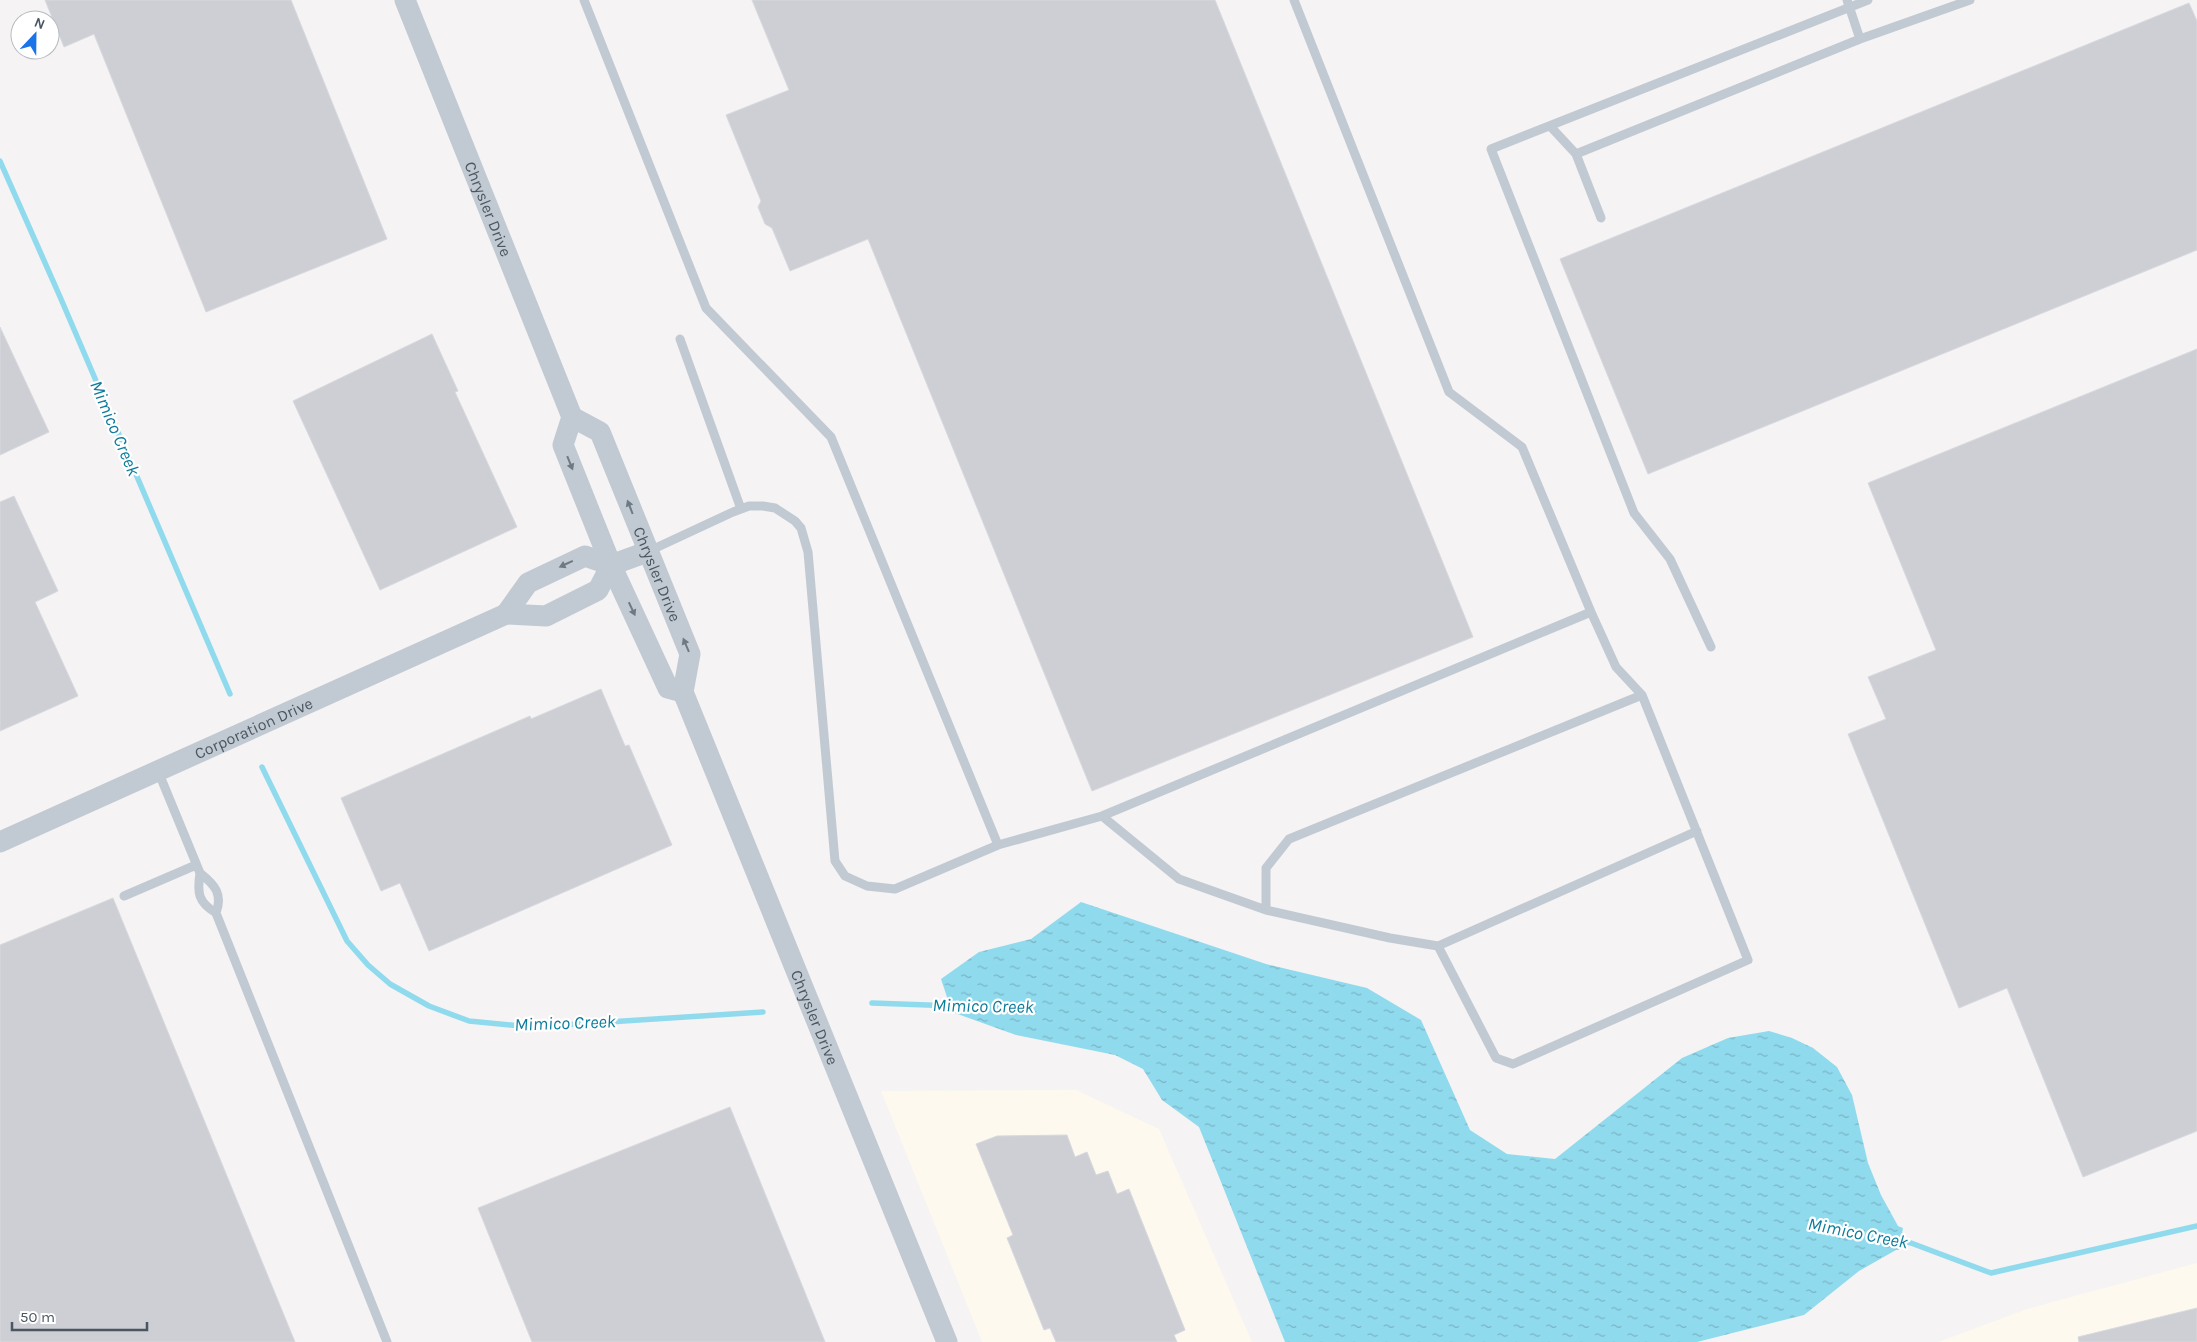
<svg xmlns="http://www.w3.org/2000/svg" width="2197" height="1342" font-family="Karla,sans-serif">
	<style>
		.commercial { fill: #fdf9ef }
		.water { fill: url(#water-ripples) }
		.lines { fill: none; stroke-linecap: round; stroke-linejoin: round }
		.stream { stroke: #90daee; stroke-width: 5.5 }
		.building { fill: #cdcfd5; stroke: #d7d9de }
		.service { stroke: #c1cad2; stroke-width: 9 }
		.tertiary { stroke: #c1cad2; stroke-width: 21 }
		.oneway { fill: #6e7983 }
		.labels { text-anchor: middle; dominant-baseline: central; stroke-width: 4.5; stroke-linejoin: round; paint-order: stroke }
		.street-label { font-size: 16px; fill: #4a5661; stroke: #fff }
		.water-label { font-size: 18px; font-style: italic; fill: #0c7c9b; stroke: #fff }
	</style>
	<defs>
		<pattern id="water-ripples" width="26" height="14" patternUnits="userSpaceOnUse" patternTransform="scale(1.25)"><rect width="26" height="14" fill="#90daee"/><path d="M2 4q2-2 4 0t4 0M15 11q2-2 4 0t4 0" fill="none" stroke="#78b4c4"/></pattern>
	</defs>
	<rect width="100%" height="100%" fill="#f5f3f3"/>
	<path class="commercial" d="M 1076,1090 L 1159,1129 L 1252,1342 L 982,1342 L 881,1091 Z
		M 2197,1263 L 2197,1342 L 1938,1342 L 2030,1308 Z"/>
	<path class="water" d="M 1081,902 L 1266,964 L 1367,988 L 1421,1020 L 1470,1130 L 1507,1154 L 1555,1159 L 1682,1058 L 1728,1038 L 1769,1031 L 1792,1038 L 1813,1048 L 1837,1067 L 1852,1095 L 1868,1163 L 1881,1195 L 1898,1226 L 1903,1228 L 1899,1250 L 1896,1250 L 1859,1271 L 1804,1315 L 1697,1342 L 1285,1342 L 1199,1127 L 1162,1100 L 1143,1069 L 1115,1055 L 1016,1035 L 952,1012 L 941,979 L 979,952 L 1031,939 Z"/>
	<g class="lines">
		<path class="stream" d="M 0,161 L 61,299 L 230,694
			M 262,767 L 347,941 L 368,965 L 390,984 L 429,1006 L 469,1021 L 531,1027 L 763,1012
			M 872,1003 L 955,1006
			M 1894,1239 L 1911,1243 L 1991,1273 L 2197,1226"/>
	</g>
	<path class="building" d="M 45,0 L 291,0 L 387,239 L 206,312 L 94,34 L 64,47 Z
		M 752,0 L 1215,0 L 1473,637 L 1092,791 L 868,239 L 790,271 L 772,228 L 765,224 L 758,207 L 761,201 L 726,115 L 789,90 Z
		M 2189,3 L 2197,21 L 2197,250 L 1648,474 L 1560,259 Z
		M 0,327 L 49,432 L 0,455 Z
		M 432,334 L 458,391 L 455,392 L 517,527 L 380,590 L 293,401 Z
		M 2197,349 L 2197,1131 L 2083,1177 L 2007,988 L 1959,1008 L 1848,734 L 1886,719 L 1868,677 L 1936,650 L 1868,483 Z
		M 14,496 L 58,591 L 35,602 L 78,696 L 0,731 L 0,502 Z
		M 601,689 L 625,746 L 629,745 L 672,845 L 429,951 L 400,883 L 381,891 L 341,798 L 530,716 L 531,719 Z
		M 113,898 L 295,1342 L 0,1342 L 0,945 Z
		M 730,1107 L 825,1342 L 532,1342 L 478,1208 Z
		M 1067,1135 L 1075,1157 L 1087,1152 L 1096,1175 L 1108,1171 L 1117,1194 L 1129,1189 L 1185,1330 L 1174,1335 L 1177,1342 L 1056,1342 L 1050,1328 L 1044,1330 L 1007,1238 L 1013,1235 L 976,1144 L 997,1136 Z
		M 2197,1308 L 2197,1342 L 2079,1342 L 2078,1337 Z"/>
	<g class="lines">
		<path class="service" d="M 584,0 L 706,308 L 831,437 L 998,845
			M 1847,0 L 1860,39
			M 1550,126 L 1576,154 L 1860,39 L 1970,0
			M 1576,154 L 1601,218
			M 680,339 L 741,509
			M 647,552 L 733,512 L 749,506 L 763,506 L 775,508 L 795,521 L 801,528 L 808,552 L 835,861 L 845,876 L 867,886 L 895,889 L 998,845 L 1102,816 L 1591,612
			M 1711,647 L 1670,559 L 1634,513 L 1491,149 L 1868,0
			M 158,771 L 200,873
			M 1102,816 L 1179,879 L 1266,910 L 1390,938 L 1438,946 L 1496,1058 L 1513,1064 L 1748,960 L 1642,695 L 1616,667 L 1591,612 L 1522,447 L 1449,392 L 1294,0
			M 124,896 L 196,865
			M 1266,910 L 1266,868 L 1289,839 L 1642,695
			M 216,913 C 223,894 215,885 200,873 C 197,893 198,902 216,913 L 387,1342
			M 1438,946 L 1697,831"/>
		<g class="tertiary">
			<path id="s1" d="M 405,0 L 572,417 L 563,445 L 611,565 L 668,688 L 683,692"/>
			<path id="s2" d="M 572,417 L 600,432 L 690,654 L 683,692 L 947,1342"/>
			<path d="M 506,614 L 528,583 L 585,556 L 611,565 L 647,552"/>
			<path id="s3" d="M 0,842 L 506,614 L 546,616 L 598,590 L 611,565"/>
		</g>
	</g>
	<defs><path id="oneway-solid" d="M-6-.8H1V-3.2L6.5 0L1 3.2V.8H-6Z" transform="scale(1.25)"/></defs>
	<g class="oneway">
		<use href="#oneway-solid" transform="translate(570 463) rotate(68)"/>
		<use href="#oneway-solid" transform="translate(630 507) rotate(-111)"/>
		<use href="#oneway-solid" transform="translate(566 564) rotate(155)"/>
		<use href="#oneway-solid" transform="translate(632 609) rotate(65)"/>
		<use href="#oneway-solid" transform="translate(686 645) rotate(-113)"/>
	</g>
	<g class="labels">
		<g class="street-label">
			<text stroke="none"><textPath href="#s1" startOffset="225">Chrysler Drive</textPath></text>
			<text stroke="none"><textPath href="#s2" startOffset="185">Chrysler Drive</textPath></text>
			<text stroke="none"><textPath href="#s3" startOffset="278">Corporation Drive</textPath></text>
			<text stroke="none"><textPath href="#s2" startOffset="661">Chrysler Drive</textPath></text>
		</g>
		<g class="water-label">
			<text transform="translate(115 428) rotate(67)">Mimico Creek</text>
			<text transform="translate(983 1006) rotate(1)">Mimico Creek</text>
			<text transform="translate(565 1023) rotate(-2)">Mimico Creek</text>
			<text transform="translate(1858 1233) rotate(11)">Mimico Creek</text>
		</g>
	</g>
	<g transform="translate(35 35) rotate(22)"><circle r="24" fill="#ffffff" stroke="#b7bbc0"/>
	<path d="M0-4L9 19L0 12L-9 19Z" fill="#1a73e8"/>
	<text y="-8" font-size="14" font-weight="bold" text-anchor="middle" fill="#4a5661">N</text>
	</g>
	<path d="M12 1322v8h135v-8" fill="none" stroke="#4a5661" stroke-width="2.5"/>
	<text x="20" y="1322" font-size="15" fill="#4a5661" stroke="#ffffff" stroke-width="4" paint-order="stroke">50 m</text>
</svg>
